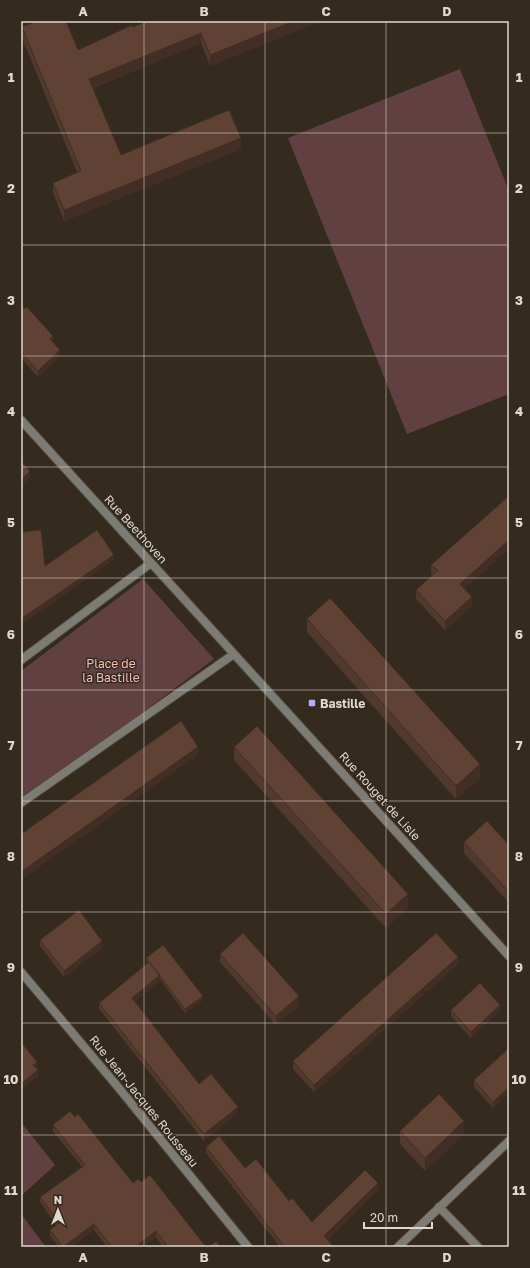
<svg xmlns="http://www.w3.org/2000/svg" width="530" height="1268" font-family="'Golos Text',sans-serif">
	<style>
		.green { fill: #614042 }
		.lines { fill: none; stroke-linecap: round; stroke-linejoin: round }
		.street-casing { stroke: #4f473a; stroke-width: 10 }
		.street { stroke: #7c7c75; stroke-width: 8 }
		.wall { fill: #52392d }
		.shaded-wall { fill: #422e24 }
		.building { fill: #5f4234; stroke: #422e24 }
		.grid { fill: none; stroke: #ded8d0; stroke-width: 1; stroke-opacity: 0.55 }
		.poi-dot { fill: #b2adf9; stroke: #342b1e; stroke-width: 1.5 }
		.labels { text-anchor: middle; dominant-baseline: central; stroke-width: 3; stroke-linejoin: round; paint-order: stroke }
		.street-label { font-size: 12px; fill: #ded8d0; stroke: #342b1e }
		.park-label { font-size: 12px; fill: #fbb9bb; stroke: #342b1e }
		.poi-label { font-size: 12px; font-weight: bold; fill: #ded8d0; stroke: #342b1e; text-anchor: start }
		.neatline { fill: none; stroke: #ded8d0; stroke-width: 1.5 }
		.grid-label { font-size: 13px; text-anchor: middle; font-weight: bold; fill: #ded8d0 }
	</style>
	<rect width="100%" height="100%" fill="#342b1e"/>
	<path class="green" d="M 460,69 L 509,191 L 509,394 L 407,434 L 288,138 Z
		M 143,579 L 214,659 L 21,803 L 21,671 Z
		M 21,1122 L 55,1165 L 21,1196 Z
		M 21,1214 L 46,1247 L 21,1247 Z"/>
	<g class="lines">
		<g class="street-casing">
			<path id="street" d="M 21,420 L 509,956
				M 21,660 L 151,563
				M 21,803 L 234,654
				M 21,972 L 118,1087 L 248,1247
				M 439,1207 L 478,1247
				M 398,1247 L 509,1141"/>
		</g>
		<use href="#street" class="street"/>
	</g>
	<path class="wall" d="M 321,21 L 210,66 L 201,43 L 93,88 L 121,155 L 241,149 L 64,221 L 53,193 L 53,183 L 77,172 L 22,38 L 22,27 L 78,50 L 133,27 Z
		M 21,306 L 53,342 L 60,356 L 38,377 L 21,358 Z
		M 431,565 L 464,589 L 472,606 L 445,630 L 416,599 L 416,590 L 433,575 L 431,574 Z
		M 307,619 L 480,778 L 456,799 L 307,632 Z
		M 234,747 L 408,908 L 386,928 L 234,760 Z
		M 464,842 L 509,845 L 509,903 L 464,853 Z
		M 40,940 L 102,948 L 64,977 L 40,946 Z
		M 220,954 L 299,1005 L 276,1025 L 220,962 Z
		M 146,958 L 203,1000 L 185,1013 L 160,979 L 160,981 L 135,1001 L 199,1084 L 238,1113 L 204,1141 L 99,1009 L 99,1003 L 148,963 L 146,961 Z
		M 458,964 L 314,1092 L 293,1069 L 293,1061 Z
		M 451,1010 L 500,1011 L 471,1038 L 451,1016 Z
		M 509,1048 L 509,1093 L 493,1108 L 474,1087 L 474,1080 Z
		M 53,1125 L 133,1183 L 141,1182 L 206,1247 L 163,1247 L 156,1237 L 143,1247 L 107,1247 L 94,1230 L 71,1247 L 59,1247 L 50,1236 L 50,1230 L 56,1225 L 40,1202 L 40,1197 L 82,1167 L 53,1131 Z
		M 400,1131 L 464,1134 L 425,1171 L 400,1144 Z
		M 206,1147 L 245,1168 L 289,1201 L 312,1222 L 378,1190 L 327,1240 L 334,1247 L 280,1247 L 206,1153 Z"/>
	<path class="shaded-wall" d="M 294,21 L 321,21 L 210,66 L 210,55 Z
		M 201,33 L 201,43 L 89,89 L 89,79 Z
		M 241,138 L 241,149 L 64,221 L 64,210 Z
		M 53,336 L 53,342 L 50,339 Z
		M 60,350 L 60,356 L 38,377 L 38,371 Z
		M 30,471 L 30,477 L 21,487 L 21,480 Z
		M 509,540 L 509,549 L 460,593 L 460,584 Z
		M 114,555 L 114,560 L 21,625 L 21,619 Z
		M 472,597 L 472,606 L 445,630 L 445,621 Z
		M 198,747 L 198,755 L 21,880 L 21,872 Z
		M 480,764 L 480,778 L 456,799 L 456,786 Z
		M 408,894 L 408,908 L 386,928 L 386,914 Z
		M 102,941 L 102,948 L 64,977 L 64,971 Z
		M 458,957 L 458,964 L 314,1092 L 314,1085 Z
		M 160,975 L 160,981 L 132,1004 L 132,998 Z
		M 203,996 L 203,1000 L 185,1013 L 185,1009 Z
		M 299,996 L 299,1005 L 276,1025 L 276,1016 Z
		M 500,1005 L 500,1011 L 471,1038 L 471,1032 Z
		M 37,1062 L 37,1068 L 33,1071 L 33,1065 Z
		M 38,1070 L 38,1076 L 21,1090 L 21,1084 Z
		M 509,1087 L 509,1093 L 493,1108 L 493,1102 Z
		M 238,1107 L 238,1113 L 204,1141 L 204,1134 Z
		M 464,1121 L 464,1134 L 425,1171 L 425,1158 Z
		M 378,1183 L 378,1190 L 324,1243 L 324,1236 Z
		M 94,1224 L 94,1230 L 71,1247 L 64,1247 Z
		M 156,1231 L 156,1237 L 143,1247 L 135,1247 Z"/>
	<path class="building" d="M 37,21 L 66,21 L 78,50 L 132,25 L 133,27 L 148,21 L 294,21 L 210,55 L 201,33 L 89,79 L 121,155 L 229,110 L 241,138 L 64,210 L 53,183 L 81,171 L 22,27 Z
		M 21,306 L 24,309 L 27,307 L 53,336 L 50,339 L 60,350 L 38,371 L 21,352 Z
		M 21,461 L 30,471 L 21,480 Z
		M 509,496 L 509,540 L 460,584 L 472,597 L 445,621 L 416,590 L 438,570 L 431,565 Z
		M 41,530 L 45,566 L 97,530 L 114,555 L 21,619 L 21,532 Z
		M 330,598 L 480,764 L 456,786 L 307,619 Z
		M 181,721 L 198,747 L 21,872 L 21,834 Z
		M 257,726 L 408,894 L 386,914 L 234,747 Z
		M 487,821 L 509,845 L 509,892 L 464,842 Z
		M 79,910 L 102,941 L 64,971 L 40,940 Z
		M 243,933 L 299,996 L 276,1016 L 220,954 Z
		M 436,933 L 458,957 L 314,1085 L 293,1061 Z
		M 163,945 L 203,996 L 185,1009 L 146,958 Z
		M 149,962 L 160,975 L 132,998 L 199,1084 L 211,1074 L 238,1107 L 204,1134 L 99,1003 Z
		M 480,983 L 500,1005 L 471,1032 L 451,1010 Z
		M 21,1042 L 37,1062 L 33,1065 L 38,1070 L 21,1084 Z
		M 509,1048 L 509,1087 L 493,1102 L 474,1080 Z
		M 439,1094 L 464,1121 L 425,1158 L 400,1131 Z
		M 70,1111 L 75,1117 L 78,1114 L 133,1183 L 138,1179 L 141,1182 L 150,1175 L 206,1247 L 168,1247 L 156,1231 L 135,1247 L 112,1247 L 94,1224 L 63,1247 L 50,1230 L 59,1223 L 40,1197 L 85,1165 L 53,1125 Z
		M 219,1136 L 245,1168 L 256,1159 L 289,1201 L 292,1198 L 312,1222 L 365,1170 L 378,1183 L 324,1236 L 334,1247 L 285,1247 L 206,1147 Z
		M 216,1241 L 221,1247 L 209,1247 Z"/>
	<path class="grid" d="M 144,21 L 144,1247M 265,21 L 265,1247M 386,21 L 386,1247M 21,133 L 509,133M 21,245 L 509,245M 21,356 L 509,356M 21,467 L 509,467M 21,578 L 509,578M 21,690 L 509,690M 21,801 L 509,801M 21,912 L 509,912M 21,1023 L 509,1023M 21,1135 L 509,1135"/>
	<rect class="poi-dot" x="308" y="699" width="8" height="8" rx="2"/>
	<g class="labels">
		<g class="street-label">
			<text transform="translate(136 529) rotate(48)">Rue Beethoven</text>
			<text transform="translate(380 796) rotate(48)">Rue Rouget de Lisle</text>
			<text transform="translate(144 1101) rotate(51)">Rue Jean-Jacques Rousseau</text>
		</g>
		<g class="park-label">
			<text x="111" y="663">Place de<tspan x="111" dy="14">la Bastille</tspan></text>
		</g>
		<g class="poi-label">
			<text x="320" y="703">Bastille</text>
		</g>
	</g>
	<rect width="530" height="1268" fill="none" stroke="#342b1e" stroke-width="44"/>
	<g transform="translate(58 1210)" stroke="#342b1e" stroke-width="3" paint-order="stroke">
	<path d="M0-3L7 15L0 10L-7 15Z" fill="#ded8d0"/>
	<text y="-6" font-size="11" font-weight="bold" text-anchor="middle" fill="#ded8d0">N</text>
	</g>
	<path d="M364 1222v6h68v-6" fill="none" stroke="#ded8d0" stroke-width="2"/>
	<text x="370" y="1222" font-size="12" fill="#ded8d0" stroke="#342b1e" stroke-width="3" paint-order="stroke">20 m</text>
	<rect x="22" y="22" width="486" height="1224" class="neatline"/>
	<g class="grid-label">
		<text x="83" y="16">A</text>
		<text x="204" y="16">B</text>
		<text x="326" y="16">C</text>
		<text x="447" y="16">D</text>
		<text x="11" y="82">1</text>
		<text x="519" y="82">1</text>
		<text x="11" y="193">2</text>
		<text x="519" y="193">2</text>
		<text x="11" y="305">3</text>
		<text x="519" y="305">3</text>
		<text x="11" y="416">4</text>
		<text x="519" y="416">4</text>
		<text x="11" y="527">5</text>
		<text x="519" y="527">5</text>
		<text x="11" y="639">6</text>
		<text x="519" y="639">6</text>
		<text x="11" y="750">7</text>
		<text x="519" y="750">7</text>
		<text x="11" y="861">8</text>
		<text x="519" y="861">8</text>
		<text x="11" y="972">9</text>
		<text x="519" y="972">9</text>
		<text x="11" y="1084">10</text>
		<text x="519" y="1084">10</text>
		<text x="11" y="1195">11</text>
		<text x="519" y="1195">11</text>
		<text x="83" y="1262">A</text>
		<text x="204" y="1262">B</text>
		<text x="326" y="1262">C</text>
		<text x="447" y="1262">D</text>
	</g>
</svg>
